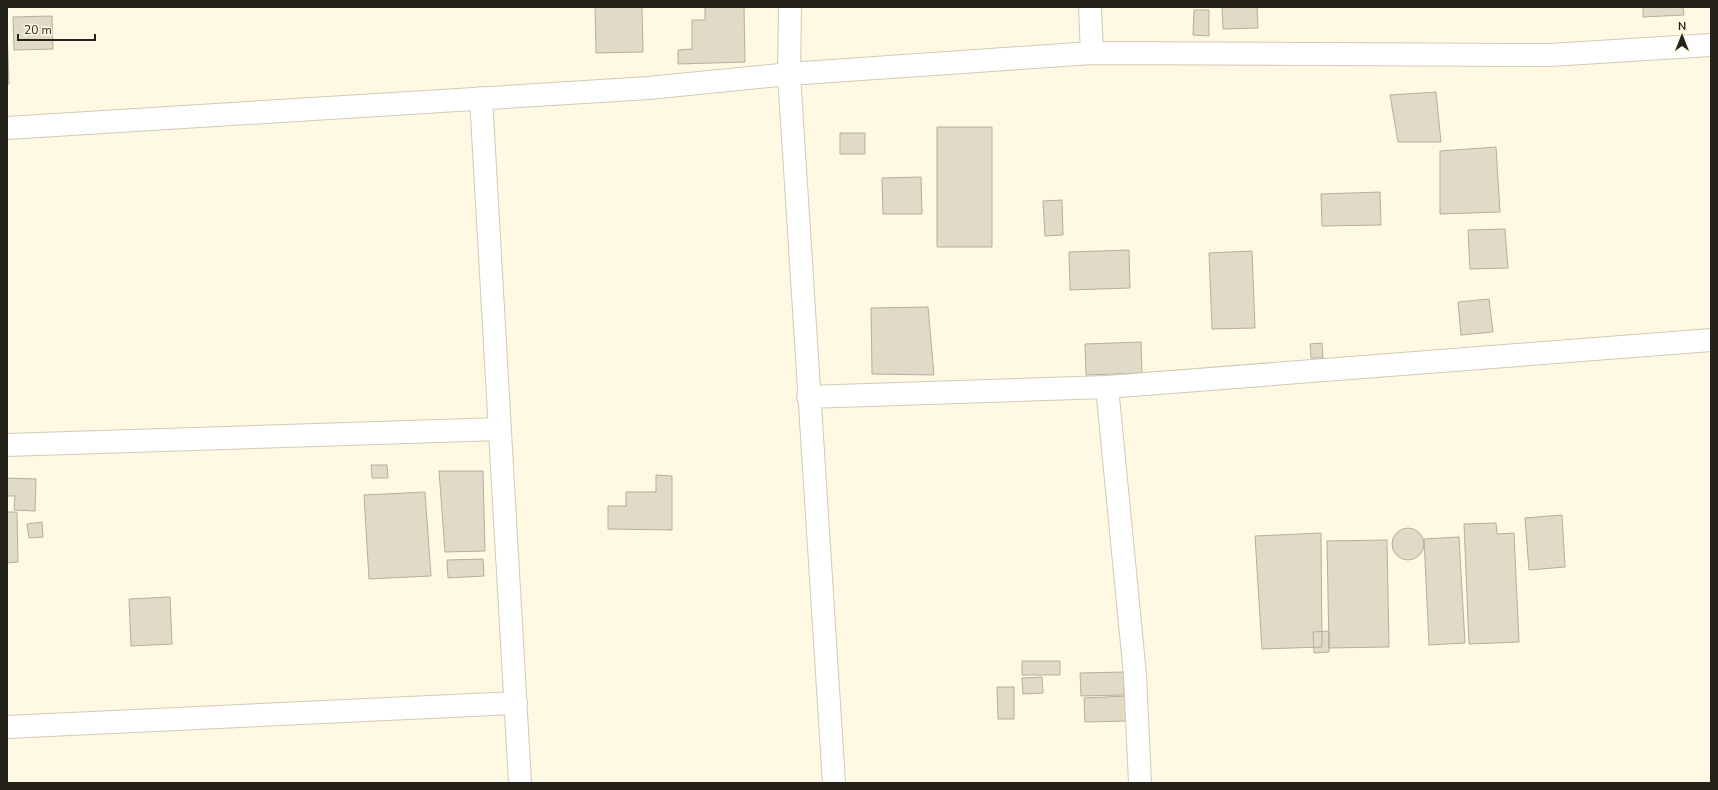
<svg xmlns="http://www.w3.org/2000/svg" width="1718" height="790" font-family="'Nunito Sans',sans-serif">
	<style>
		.building { fill: #e0dbc6; stroke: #b4af9b }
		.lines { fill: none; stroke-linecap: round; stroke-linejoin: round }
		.minor-casing { stroke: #d0cab6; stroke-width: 24 }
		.minor { stroke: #fff; stroke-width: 22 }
	</style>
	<rect width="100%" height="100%" fill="#fff9e4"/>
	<path class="building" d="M 595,7 L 642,7 L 643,52 L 596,53 Z
		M 705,7 L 744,7 L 745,62 L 678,64 L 678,50 L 692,49 L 692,20 L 705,20 Z
		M 1222,7 L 1257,7 L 1258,28 L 1223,29 Z
		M 1643,7 L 1683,7 L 1684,15 L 1643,17 Z
		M 1194,10 L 1209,10 L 1209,36 L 1193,35 Z
		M 52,16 L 53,49 L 14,50 L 13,17 Z
		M 7,29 L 9,84 L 7,84 Z
		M 1436,92 L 1441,142 L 1398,142 L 1390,95 Z
		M 937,127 L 992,127 L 992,247 L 937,247 Z
		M 840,133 L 865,133 L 865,154 L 840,154 Z
		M 1496,147 L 1500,212 L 1440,214 L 1440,151 Z
		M 921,177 L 922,214 L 883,214 L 882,178 Z
		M 1380,192 L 1381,225 L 1322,226 L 1321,194 Z
		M 1062,200 L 1063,235 L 1045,236 L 1043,201 Z
		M 1505,229 L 1508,268 L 1470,269 L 1468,230 Z
		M 1129,250 L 1130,288 L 1070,290 L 1069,252 Z
		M 1252,251 L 1255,328 L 1212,329 L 1209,253 Z
		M 1489,299 L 1493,332 L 1461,335 L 1458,302 Z
		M 928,307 L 934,375 L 872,374 L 871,308 Z
		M 1141,342 L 1142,373 L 1086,375 L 1085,344 Z
		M 1322,343 L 1323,358 L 1311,358 L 1310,344 Z
		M 371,465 L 387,465 L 388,478 L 372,478 Z
		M 439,471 L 483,471 L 485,551 L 445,552 Z
		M 656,475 L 672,476 L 672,530 L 608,529 L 608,506 L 626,506 L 626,492 L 656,492 Z
		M 7,478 L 36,479 L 35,511 L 14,510 L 15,496 L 7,496 Z
		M 425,492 L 431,576 L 369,579 L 364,495 Z
		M 7,512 L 17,512 L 18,562 L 7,563 Z
		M 1562,515 L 1565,567 L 1529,570 L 1525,518 Z
		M 42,522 L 43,537 L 29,538 L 27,524 Z
		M 1496,523 L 1497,534 L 1514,533 L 1519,642 L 1469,644 L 1464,524 Z
		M1392 544a16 16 0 1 1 32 0a16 16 0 1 1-32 0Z
		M 1321,533 L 1322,647 L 1262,649 L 1255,536 Z
		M 1459,537 L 1465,643 L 1429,645 L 1424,539 Z
		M 1387,540 L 1389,647 L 1329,648 L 1327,541 Z
		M 483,559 L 484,576 L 448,578 L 447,560 Z
		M 170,597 L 172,644 L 131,646 L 129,599 Z
		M 1329,631 L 1329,652 L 1314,653 L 1313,632 Z
		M 1022,661 L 1060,661 L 1060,675 L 1022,675 Z
		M 1124,672 L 1124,695 L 1081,696 L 1080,673 Z
		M 1042,677 L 1043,693 L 1023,694 L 1022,678 Z
		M 997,687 L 1014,687 L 1014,719 L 998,719 Z
		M 1127,696 L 1127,721 L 1085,722 L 1084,698 Z"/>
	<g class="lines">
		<g class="minor-casing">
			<path id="minor" d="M 790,7 L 789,74 L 834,783
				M 1090,7 L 1092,53
				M 481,98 L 520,783
				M 7,128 L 649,88 L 789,74 L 1092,53 L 1550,55 L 1711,45
				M 1107,387 L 1135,675 L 1140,783
				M 808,397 L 1107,387 L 1711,340
				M 7,445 L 500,429
				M 7,727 L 516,703"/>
		</g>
		<use href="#minor" class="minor"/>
	</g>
	<rect width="1718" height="790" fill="none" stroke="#24221a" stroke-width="16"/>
	<g transform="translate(1682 36)" stroke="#fff9e4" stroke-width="3" paint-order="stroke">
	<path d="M0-3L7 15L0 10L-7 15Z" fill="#24221a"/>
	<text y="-6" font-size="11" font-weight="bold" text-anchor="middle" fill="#24221a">N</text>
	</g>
	<path d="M18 34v6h77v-6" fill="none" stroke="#24221a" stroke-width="2"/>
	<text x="24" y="34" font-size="12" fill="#24221a" stroke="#fff9e4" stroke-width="3" paint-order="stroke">20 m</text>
</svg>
